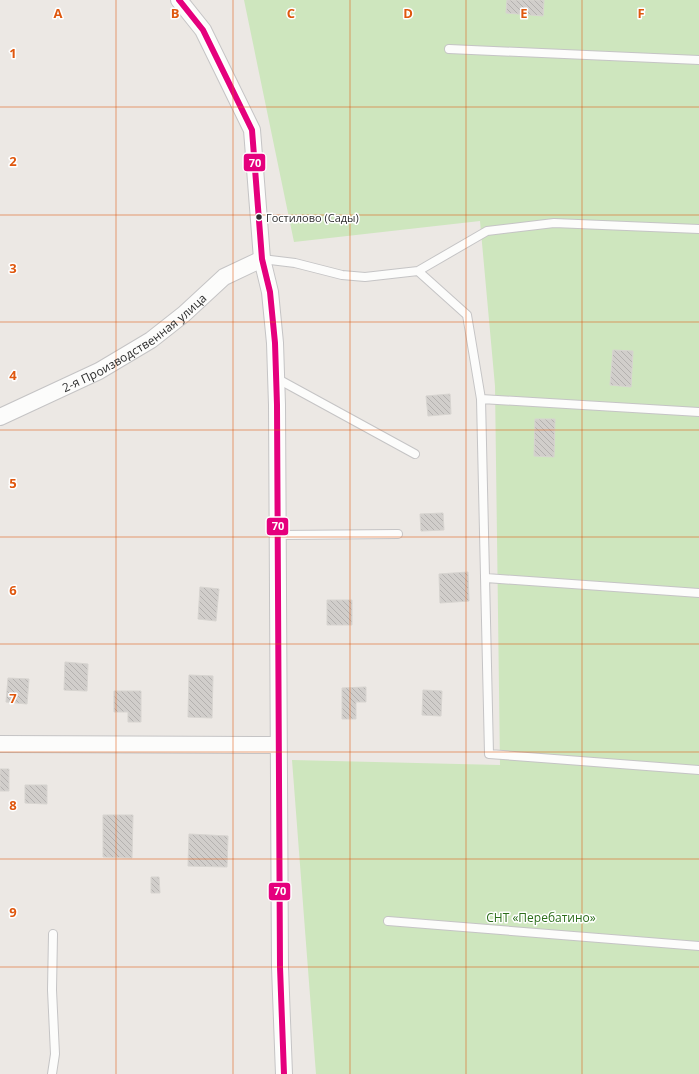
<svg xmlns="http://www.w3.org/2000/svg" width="699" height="1074" font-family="'Open Sans',sans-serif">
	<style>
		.garden { fill: #cee6be }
		.building { fill: url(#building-back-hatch); stroke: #d7d4d0 }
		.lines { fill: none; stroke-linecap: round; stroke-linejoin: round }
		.service-casing { stroke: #c5c4c5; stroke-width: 10 }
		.minor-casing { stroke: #c5c4c5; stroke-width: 18 }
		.service { stroke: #fcfcfb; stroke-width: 8 }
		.minor { stroke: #fcfcfb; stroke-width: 16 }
		.bus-1-casing { stroke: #fff; stroke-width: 9 }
		.bus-1 { stroke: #e5007d; stroke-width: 6 }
		.grid { fill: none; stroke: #df570e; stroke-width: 1; stroke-opacity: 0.55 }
		.bus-dot { fill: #2e2e2e; stroke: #fff; stroke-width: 1.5 }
		.labels { text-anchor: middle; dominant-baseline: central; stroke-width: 3; stroke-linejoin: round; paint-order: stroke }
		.bus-label { font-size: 11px; fill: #2e2e2e; stroke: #fff; text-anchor: start }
		.street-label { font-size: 12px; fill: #2e2e2e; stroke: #fff }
		.park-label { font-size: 12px; fill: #2c6e1b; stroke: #fff }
		.grid-label { font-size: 13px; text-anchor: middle; font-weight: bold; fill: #df570e; stroke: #fff; stroke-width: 3; stroke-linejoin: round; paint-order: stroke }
		.line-badge { stroke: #fff; stroke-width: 1.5 }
		.badge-label { font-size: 11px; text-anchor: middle; font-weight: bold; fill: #fff }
	</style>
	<defs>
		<pattern id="building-back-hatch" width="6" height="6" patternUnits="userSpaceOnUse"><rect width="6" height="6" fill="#d1cecb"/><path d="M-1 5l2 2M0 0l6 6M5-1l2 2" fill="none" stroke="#b4b1af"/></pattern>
	</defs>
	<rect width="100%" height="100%" fill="#ece8e4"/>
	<path class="garden" d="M 244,0 L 699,0 L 699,1074 L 316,1074 L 292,760 L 500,765 L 495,386 L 480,221 L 294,242 Z"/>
	<path class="building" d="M 507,0 L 544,0 L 543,16 L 506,13 Z
		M 613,350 L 633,351 L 631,387 L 610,385 Z
		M 450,394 L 451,414 L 428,416 L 426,396 Z
		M 535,419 L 555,419 L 554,457 L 534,456 Z
		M 443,513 L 444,530 L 421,531 L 420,514 Z
		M 468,572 L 469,601 L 440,603 L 439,574 Z
		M 200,587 L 219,589 L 216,621 L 198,619 Z
		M 327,600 L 352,600 L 352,625 L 327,625 Z
		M 65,662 L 88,664 L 87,691 L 64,690 Z
		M 189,675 L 213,676 L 212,718 L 188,717 Z
		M 8,678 L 29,679 L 27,704 L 6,702 Z
		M 366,687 L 366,702 L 356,702 L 356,719 L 342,719 L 342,688 Z
		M 423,690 L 442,691 L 441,716 L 422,715 Z
		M 114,691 L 141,691 L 141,722 L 128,722 L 128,712 L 114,712 Z
		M 0,769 L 9,769 L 9,791 L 0,791 Z
		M 25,785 L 47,785 L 47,804 L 25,803 Z
		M 103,815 L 133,815 L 132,858 L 103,857 Z
		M 189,834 L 228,836 L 227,867 L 188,866 Z
		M 151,877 L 159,877 L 160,893 L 151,893 Z"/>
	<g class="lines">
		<g class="service-casing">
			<path id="service" d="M 449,49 L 699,60
				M 262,259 L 295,263 L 342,275 L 365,277 L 418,271 L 487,231 L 554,223 L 699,229
				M 418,271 L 467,315 L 481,399 L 489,754 L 699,770
				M 276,378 L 415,454
				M 481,399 L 699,412
				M 278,535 L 398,534
				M 486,578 L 699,593
				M 388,921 L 699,946
				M 52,1074 L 55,1054 L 52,990 L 53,934"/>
		</g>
		<g class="minor-casing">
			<g id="minor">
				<path d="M 179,0 L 203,30 L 252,130 L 262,259 L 270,292 L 275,343 L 277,405 L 280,967 L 284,1074"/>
				<path id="s1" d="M 0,417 L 99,371 L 151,340 L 184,314 L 224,277 L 262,259"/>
				<path d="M 0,744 L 278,745"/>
			</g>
		</g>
		<use href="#service" class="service"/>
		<use href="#minor" class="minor"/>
		<g class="bus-1-casing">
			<path id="bus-1" d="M 179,0 L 203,30 L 252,130 L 262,259 L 270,292 L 275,343 L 277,405 L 280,967 L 284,1074"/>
		</g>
		<use href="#bus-1" class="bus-1"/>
	</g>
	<path class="grid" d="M 116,0 L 116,1074M 233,0 L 233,1074M 350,0 L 350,1074M 466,0 L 466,1074M 582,0 L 582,1074M 0,107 L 699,107M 0,215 L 699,215M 0,322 L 699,322M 0,430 L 699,430M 0,537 L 699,537M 0,644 L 699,644M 0,752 L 699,752M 0,859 L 699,859M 0,967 L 699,967"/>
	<circle class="bus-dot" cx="259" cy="217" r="3.5"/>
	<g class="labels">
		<g class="bus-label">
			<text x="266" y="217">Гостилово (Сады)</text>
		</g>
		<g class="street-label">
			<text stroke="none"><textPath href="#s1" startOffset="154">2-я Производственная улица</textPath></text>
		</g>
		<g class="park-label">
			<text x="541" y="917">СНТ «Перебатино»</text>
		</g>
	</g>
	<g class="grid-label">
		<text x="58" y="18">A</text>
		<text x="175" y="18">B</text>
		<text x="291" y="18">C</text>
		<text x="408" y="18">D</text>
		<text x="524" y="18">E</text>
		<text x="641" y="18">F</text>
		<text x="13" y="58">1</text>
		<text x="13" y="166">2</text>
		<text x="13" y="273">3</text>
		<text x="13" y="380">4</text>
		<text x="13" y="488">5</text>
		<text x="13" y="595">6</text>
		<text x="13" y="703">7</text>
		<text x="13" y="810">8</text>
		<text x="13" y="917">9</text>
	</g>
	<g class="line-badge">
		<rect x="243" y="153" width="23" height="19" rx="4" fill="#e5007d"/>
		<rect x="266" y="517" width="23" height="19" rx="4" fill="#e5007d"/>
		<rect x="268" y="882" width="23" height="19" rx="4" fill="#e5007d"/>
	</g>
	<g class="badge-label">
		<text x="255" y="167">70</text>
		<text x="278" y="530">70</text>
		<text x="280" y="895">70</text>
	</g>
</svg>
